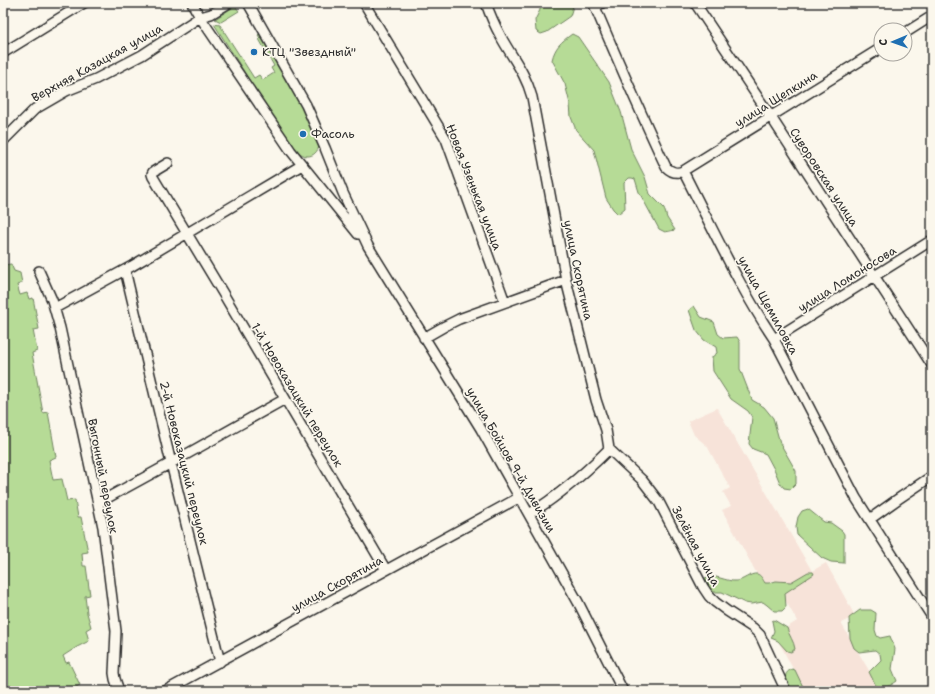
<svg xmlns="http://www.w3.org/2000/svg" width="935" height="694" font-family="'Shantell Sans',sans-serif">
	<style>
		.built { fill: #f7e3d9 }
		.green { fill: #b6db96; stroke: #708360 }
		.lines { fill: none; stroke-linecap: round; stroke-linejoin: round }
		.minor-casing { stroke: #2b2b2b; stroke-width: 12 }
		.minor { stroke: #fbf7ec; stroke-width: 9 }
		.poi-dot { fill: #1f6fb2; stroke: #fbf7ec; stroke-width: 1.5 }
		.labels { text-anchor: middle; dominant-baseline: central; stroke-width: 3.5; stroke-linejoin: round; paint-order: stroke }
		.poi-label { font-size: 12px; fill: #2b2b2b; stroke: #fbf7ec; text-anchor: start }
		.street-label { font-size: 12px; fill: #2b2b2b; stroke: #fbf7ec }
	</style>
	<rect width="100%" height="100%" fill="#fbf7ec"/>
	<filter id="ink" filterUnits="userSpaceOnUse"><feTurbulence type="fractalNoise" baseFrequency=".025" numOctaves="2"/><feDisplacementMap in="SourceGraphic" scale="8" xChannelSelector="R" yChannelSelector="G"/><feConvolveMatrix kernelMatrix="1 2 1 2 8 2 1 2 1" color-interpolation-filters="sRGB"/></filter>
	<g filter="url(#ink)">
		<path class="built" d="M 717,408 L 812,571 L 826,563 L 855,616 L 841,623 L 881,691 L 805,691 L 775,635 L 797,621 L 774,580 L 763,585 L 722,510 L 731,506 L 723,492 L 730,488 L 707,446 L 694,435 L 688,421 Z"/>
		<path class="green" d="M 540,3 L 574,3 L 570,16 L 547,32 L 541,34 L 536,31 L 535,20 L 540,10 Z
			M 235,6 L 239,11 L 221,22 L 215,19 Z
			M 246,6 L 303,106 L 320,144 C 315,161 302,158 293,147 L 250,81 L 214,24 L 220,25 L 254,78 L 259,75 L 263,80 L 274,73 L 271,68 L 274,66 L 259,39 L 260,38 L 258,35 L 260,33 L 244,7 Z
			M 572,34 L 578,37 L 609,82 L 621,112 L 631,149 L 645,177 L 650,194 L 664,208 L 667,218 L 675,230 L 665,232 L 659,229 L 639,192 L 635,179 L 632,178 L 629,178 L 624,183 L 625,208 L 618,214 L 613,209 L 606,198 L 594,150 L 576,130 L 571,117 L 570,104 L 565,84 L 552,60 C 555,47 561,42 572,34 Z
			M 11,264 L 14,271 L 20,273 L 22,283 L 17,285 L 20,295 L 27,293 L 29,299 L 33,298 L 39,329 L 33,330 L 37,351 L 32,353 L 43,413 L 48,412 L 56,457 L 49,460 L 53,480 L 62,479 L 67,501 L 75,500 L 78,517 L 81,517 L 88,552 L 82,553 L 83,566 L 86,566 L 90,595 L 85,596 L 87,613 L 91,627 L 86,630 L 89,641 L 77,647 L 63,656 L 66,663 L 69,662 L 80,685 L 74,688 L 75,691 L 3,691 L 3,265 Z
			M 694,306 L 701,317 L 714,322 L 718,334 L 723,338 L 737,337 L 740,342 L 740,369 L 752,400 L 764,407 L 773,418 L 780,443 L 796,471 L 796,484 L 791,489 L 784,488 L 780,483 L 775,471 L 766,454 L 753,449 L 749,444 L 752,417 L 748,411 L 731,399 L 713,371 L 712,357 L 717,353 L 716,347 L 704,340 L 696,330 L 689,310 Z
			M 808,509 L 824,522 L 831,523 L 842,531 L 844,534 L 844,563 L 831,562 L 822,558 L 797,535 L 796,527 L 798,517 L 802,511 Z
			M 808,572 L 813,572 L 814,574 L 785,593 L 786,607 L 782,611 L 774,611 L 767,605 L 763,602 L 751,604 L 745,603 L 722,592 L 711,592 L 704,583 L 705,578 C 714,573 726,582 736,581 C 743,581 750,573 757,574 C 761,575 763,580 765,583 L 769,583 L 776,581 L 791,582 Z
			M 860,610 L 871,610 L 876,613 L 875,630 L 877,636 L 880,638 L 890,636 L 895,649 L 892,669 L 897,681 C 890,686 885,689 876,686 L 869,672 L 881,660 L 880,654 L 875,650 L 859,652 L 854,648 L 850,638 L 849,618 Z
			M 774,620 L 787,628 C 789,636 794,641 795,649 L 791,652 L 787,651 L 778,641 L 771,638 L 774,631 L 772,621 Z
			M 792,669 L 795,670 L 805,691 L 790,691 C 786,683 781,674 792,669 Z"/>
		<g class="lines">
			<g class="minor-casing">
				<path id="minor" d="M 192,3 L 200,17 L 291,151 L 358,234
					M 248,3 L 306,105 L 325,148 L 343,193 L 368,246 L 481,429 L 578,602 L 623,691
					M 364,3 L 446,139 L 505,302
					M 486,3 C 490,15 495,26 501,37 C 513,59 525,72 532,97 L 566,280 L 596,400 L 606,430 L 609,449 C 584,474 559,496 529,514
					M 602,3 L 595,7 C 618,61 641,114 666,167 C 671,172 676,174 683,171 L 881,48
					M 695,3 L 771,117 L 932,365
					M 905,33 L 932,16
					M 3,53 L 84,3
					M 3,141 L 35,109 L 66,91 L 96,79 L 142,55 L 200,17 L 211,14 L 229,3
					M 168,163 L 153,172 L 152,174 L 153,177 L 224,295 L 386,570
					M 683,171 C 712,227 739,287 774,339 L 856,498 L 932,617
					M 125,270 L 171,463 L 220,662
					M 39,271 L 52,300 L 60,328 L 103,527 L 116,631 L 114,673 L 115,679 L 119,691
					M 55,308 L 132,266 L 302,165
					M 424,338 L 445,326 L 459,319 L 566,280
					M 774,339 L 932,240
					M 609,449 L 642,480 L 659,502 L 703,587 L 709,596 L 715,602 L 727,611 L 753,628 L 760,635 L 786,691
					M 98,503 L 171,463 L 285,399
					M 870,519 L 898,499 L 932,476
					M 165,691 L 520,497"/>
			</g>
			<use href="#minor" class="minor"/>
		</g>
	</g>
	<g class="poi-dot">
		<circle cx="254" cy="52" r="4"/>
		<circle cx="303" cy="134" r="4"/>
	</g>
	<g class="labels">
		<g class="poi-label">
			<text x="262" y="52">КТЦ "Звездный"</text>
			<text x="311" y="134">Фасоль</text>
		</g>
		<g class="street-label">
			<text transform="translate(97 63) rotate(-29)">Верхняя Казацкая улица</text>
			<text transform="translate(776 99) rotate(-32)">улица Щепкина</text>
			<text transform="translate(824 177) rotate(57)">Суворовская улица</text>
			<text transform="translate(474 187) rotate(69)">Новая Узенькая улица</text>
			<text transform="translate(578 270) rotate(78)">улица Скорятина</text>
			<text transform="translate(847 279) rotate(-32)">улица Ломоносова</text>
			<text transform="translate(768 305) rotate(61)">улица Щемиловка</text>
			<text transform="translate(297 395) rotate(59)">1-й Новоказацкий переулок</text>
			<text transform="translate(511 460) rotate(60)">улица Бойцов 9-й Дивизии</text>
			<text transform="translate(184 463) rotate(76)">2-й Новоказацкий переулок</text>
			<text transform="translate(103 476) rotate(79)">Выгонный переулок</text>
			<text transform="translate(696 546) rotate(62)">Зелёная улица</text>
			<text transform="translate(337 584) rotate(-29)">улица Скорятина</text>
		</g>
	</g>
	<rect width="935" height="694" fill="none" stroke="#fbf7ec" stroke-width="16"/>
	<rect x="8" y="8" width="919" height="678" fill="none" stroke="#2b2b2b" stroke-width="1.5" filter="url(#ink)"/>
	<g transform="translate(893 42) rotate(268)"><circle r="19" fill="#fbf7ec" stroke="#a8a59f"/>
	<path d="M0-3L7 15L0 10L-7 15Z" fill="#1f6fb2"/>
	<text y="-6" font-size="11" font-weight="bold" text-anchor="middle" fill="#2b2b2b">С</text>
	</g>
</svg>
